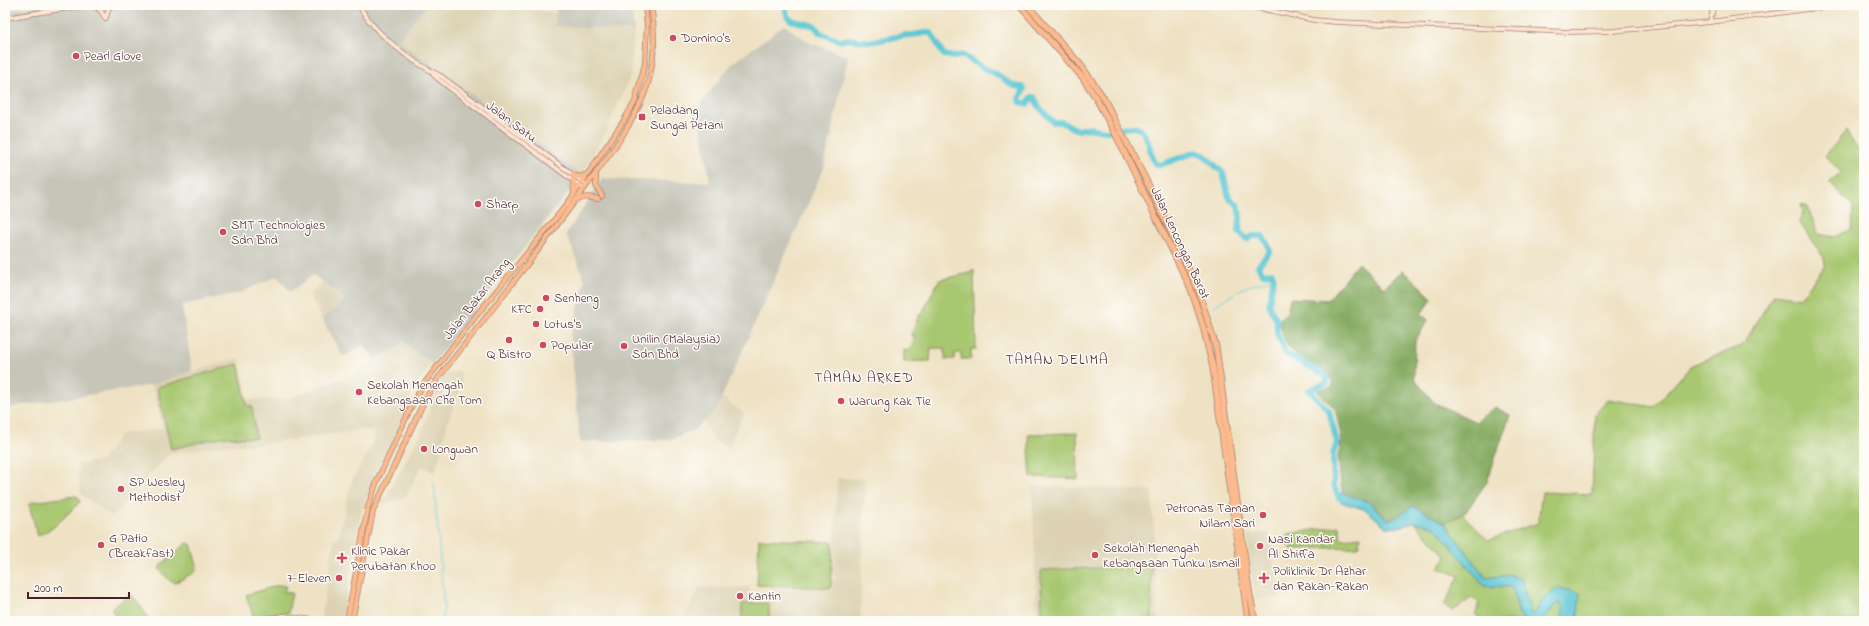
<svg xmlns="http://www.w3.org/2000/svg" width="1869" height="626" font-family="'Indie Flower',sans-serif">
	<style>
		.built { fill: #ddd3b4 }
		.industrial { fill: #c6c5b8 }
		.green { fill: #a7c76f; stroke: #78734d }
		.forest { fill: #85ac62; stroke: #686646 }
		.water { fill: #5bc7d5; stroke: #527380 }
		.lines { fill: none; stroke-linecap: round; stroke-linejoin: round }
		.stream { stroke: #5bc7d5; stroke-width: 1 }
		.river { stroke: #5bc7d5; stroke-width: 6 }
		.secondary-casing { stroke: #9c8078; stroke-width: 5.5 }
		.primary-casing { stroke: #9c8078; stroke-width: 6 }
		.highway-casing { stroke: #9c8078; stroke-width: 7 }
		.secondary { stroke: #fee3d1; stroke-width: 4 }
		.primary { stroke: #fcba8d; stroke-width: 4.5 }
		.highway { stroke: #fcba8d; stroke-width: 5.5 }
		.poi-dot { fill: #d1495b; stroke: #fdfcf7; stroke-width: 1.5 }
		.labels { text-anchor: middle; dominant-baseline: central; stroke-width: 3; stroke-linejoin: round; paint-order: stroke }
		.poi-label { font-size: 13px; fill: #4a1f2b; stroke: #fdfcf7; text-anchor: start }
		.street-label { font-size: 13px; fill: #4a1f2b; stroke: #fdfcf7 }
		.neighbourhood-label { font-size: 14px; letter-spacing: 1px; fill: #4a1f2b; stroke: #fdfcf7 }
	</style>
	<rect width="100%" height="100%" fill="#fdfcf7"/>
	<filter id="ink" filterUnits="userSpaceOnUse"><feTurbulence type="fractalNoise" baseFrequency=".025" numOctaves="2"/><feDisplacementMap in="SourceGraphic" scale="8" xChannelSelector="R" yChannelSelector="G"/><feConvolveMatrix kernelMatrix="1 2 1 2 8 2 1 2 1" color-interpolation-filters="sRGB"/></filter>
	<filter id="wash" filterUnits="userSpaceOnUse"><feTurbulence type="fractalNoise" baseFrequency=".012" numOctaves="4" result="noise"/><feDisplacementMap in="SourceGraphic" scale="16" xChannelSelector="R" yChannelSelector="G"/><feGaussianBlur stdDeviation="0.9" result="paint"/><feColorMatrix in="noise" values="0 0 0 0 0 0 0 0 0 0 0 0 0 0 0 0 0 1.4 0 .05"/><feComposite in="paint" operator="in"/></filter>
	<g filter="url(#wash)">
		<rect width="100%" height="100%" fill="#efe2c4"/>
		<path class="built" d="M 427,5 L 502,5 L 557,13 L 556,26 L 634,31 L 631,75 L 606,131 L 582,175 L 398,40 Z
			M 323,282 L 346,299 L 322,319 L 309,295 Z
			M 402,342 L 432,364 L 415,385 L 397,434 L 362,510 L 342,621 L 320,621 L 334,541 L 338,538 L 351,483 L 374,440 L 375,432 L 361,430 L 263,444 L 217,446 L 169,454 L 112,517 L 81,494 L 77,464 L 101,461 L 121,434 L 163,428 L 152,385 L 192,371 L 239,358 L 248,400 L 288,398 L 349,376 L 398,347 Z
			M 460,371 L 462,387 L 449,418 L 435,473 L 422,466 L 406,497 L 382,504 L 420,436 L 443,375 Z
			M 721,397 L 744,413 L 728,448 L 715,441 L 703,422 L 716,410 Z
			M 837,478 L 865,479 L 860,621 L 682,621 L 700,588 L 750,587 L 751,602 L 771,601 L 771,588 L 833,590 Z
			M 1032,486 L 1152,490 L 1158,621 L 1037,621 Z
			M 1269,532 L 1279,597 L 1256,599 L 1246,535 Z"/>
		<path class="industrial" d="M 51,5 L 427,5 L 398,40 L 582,175 L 432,364 L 403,342 L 398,347 L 376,359 L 362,344 L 358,349 L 343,357 L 322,319 L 346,299 L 313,275 L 290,292 L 277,276 L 240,293 L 182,305 L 192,371 L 152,385 L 5,408 L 5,11 Z
			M 557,5 L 632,5 L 634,31 L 555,26 Z
			M 784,25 L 810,43 L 848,56 L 824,168 L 716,410 L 694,430 L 668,440 L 580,442 L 570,336 L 585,280 L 566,234 L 602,179 L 710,182 L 698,107 L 731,65 Z"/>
		<path class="green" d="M 1846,131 L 1858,150 L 1864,149 L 1864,621 L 1641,621 L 1639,620 L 1637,621 L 1577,621 L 1580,593 L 1544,598 L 1535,613 L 1531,614 L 1521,579 L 1511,575 L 1486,578 L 1445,523 L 1462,514 L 1488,540 L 1538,523 L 1542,492 L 1592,494 L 1595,414 L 1609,399 L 1654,407 L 1692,365 L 1743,345 L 1774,294 L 1800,298 L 1825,266 L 1824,258 L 1799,222 L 1803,212 L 1801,204 L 1808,207 L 1818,234 L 1834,237 L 1852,229 L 1853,206 L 1829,183 L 1841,172 L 1825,156 Z
			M 974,270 L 976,349 L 971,349 L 971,359 L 961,359 L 961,353 L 955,353 L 955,359 L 945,360 L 945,348 L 931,348 L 930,361 L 904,362 L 904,350 L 909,351 L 915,338 L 911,335 L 919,315 L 921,315 L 939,280 L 969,273 Z
			M 238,364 L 247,406 L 252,406 L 256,438 L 222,437 L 171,449 L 157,387 Z
			M 1077,433 L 1078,479 L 1031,477 L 1028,434 Z
			M 76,496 L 79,498 L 80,502 L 54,527 L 38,536 L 29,505 L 32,502 Z
			M 1414,522 L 1435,527 L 1484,586 L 1512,587 L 1519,614 L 1524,621 L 1483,621 L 1476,614 L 1479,602 L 1471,598 L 1453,611 L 1444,605 L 1459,576 L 1439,568 L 1446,556 Z
			M 1339,526 L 1341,539 L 1361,537 L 1358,547 L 1291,549 L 1289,546 L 1288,534 Z
			M 759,539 L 833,542 L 831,588 L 757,585 Z
			M 187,543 L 191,544 L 197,566 L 195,572 L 175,583 L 170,581 L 160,570 L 160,566 Z
			M 1151,566 L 1152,621 L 1042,621 L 1041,570 Z
			M 279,585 L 286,586 L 284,592 L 292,593 L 288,613 L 271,614 L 254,618 L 246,595 Z
			M 131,594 L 142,608 L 148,618 L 142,621 L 119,621 L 111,609 Z
			M 1558,602 L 1563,607 L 1562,621 L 1542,621 Z
			M 769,603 L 769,621 L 742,621 L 742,604 Z"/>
		<path class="forest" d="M 1358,263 L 1384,288 L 1403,270 L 1432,298 L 1421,314 L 1428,320 L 1415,341 L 1414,379 L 1435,403 L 1476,422 L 1495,407 L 1510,415 L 1487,482 L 1465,513 L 1445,523 L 1413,506 L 1396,518 L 1388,520 L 1369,502 L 1342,493 L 1338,456 L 1342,439 L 1335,409 L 1317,391 L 1333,386 L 1330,374 C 1300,357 1284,357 1280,319 L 1287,313 L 1290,298 L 1328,300 Z"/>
		<path class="water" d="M 1342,493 L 1369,502 L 1388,520 L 1396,518 L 1413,506 L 1445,523 L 1486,578 L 1511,575 L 1521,579 L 1531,614 L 1535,613 L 1544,598 L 1558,588 L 1580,593 L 1577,621 L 1562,621 L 1563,607 L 1558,602 L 1542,621 L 1524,621 L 1519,614 L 1512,587 L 1484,586 L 1435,527 L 1414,522 L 1399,527 L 1387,528 L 1366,510 L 1341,502 L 1339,498 Z"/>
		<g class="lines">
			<path class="stream" d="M 1214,306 L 1243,288 L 1274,278
				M 434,484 L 444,607 L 442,621"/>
			<path class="river" d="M 785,5 L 787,16 L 791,20 L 815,26 L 820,33 L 840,41 L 849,39 L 870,42 L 906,35 C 915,37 923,31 931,33 L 944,55 L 954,57 L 962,55 L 983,68 L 995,73 L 1014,86 L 1023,87 L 1024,89 L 1019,99 L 1020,102 L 1027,104 L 1032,97 L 1034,97 L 1039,107 L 1053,122 L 1061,122 L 1078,130 C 1090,126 1094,130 1106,131 C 1116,132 1133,122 1142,131 C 1150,139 1149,153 1155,163 L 1160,165 L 1196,152 L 1204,155 L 1223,173 L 1229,198 L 1238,205 L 1240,217 L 1239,232 L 1247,239 L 1253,236 L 1262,236 L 1267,243 L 1270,251 L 1258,266 L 1263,274 L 1272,273 L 1274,278 L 1269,302 L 1271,310 L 1277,320 L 1277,333 L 1286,354 L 1327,376 L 1327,383 L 1309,390 L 1329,411 L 1337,442 L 1333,454 L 1334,485 L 1339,498 L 1346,499"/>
		</g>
	</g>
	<g filter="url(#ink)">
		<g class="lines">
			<g class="secondary-casing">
				<path id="secondary" d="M 93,5 L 101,11 L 105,18
					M 359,5 C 373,33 413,63 441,76 L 584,183
					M 1244,5 L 1314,20 L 1336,22 L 1569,32 L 1613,31 L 1710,22 L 1839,5
					M 5,18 L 87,5
					M 106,18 L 109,7 L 113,5
					M 1710,22 L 1714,5
					M 433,74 L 438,79 L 584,189
					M 252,621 L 284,616 L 321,621"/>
			</g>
			<g class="primary-casing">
				<path id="primary" d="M 572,175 L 580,177 L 587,174
					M 596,175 L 596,185 L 602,196
					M 573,180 L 574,194
					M 577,200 L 587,197 L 598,199
					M 347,621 L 368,507 L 377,481 L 413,403 L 423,385 L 476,316 L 568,203 L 623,122 L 635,102 L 645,64 L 647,26 L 645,5
					M 352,621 L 373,511 L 426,397 L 439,377 C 488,315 537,253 584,189 C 606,159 632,127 645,92 C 655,65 656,33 651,5"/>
			</g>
			<g class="highway-casing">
				<path id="highway" d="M 1019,5 L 1083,78 L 1096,98 L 1116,135 L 1191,289 L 1203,326 L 1213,368 L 1248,621
					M 1027,5 L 1080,64 L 1103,97 L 1147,182 L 1198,289 L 1216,347 L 1249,590 L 1255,621"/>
			</g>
			<use href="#secondary" class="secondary"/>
			<use href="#primary" class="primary"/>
			<use href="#highway" class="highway"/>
		</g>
	</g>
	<g class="poi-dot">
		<circle cx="673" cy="38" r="4"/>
		<circle cx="76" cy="56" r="4"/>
		<rect x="638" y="113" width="8" height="8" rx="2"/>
		<circle cx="478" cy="204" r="4"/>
		<circle cx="223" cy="232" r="4"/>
		<circle cx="546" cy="298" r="4"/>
		<circle cx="540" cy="309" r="4"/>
		<circle cx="536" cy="324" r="4"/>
		<circle cx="509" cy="340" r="4"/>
		<circle cx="543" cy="345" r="4"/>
		<circle cx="624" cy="346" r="4"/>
		<circle cx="359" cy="392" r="4"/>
		<circle cx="841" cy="401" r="4"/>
		<circle cx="424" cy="449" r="4"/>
		<circle cx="121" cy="489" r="4"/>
		<circle cx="1263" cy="515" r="4"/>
		<circle cx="101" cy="545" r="4"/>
		<circle cx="1260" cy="546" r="4"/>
		<circle cx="1095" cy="555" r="4"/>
		<path d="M340 552h4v4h4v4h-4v4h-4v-4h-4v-4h4z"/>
		<circle cx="339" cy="578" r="4"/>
		<path d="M1262 572h4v4h4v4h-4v4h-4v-4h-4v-4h4z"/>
		<circle cx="740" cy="596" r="4"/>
	</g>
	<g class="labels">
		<g class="poi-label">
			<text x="681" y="38">Domino's</text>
			<text x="84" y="56">Pearl Glove</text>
			<text x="650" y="110">Peladang<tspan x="650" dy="15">Sungai Petani</tspan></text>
			<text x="486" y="204">Sharp</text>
			<text x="231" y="225">SMT Technologies<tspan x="231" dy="15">Sdn Bhd</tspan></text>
			<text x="554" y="298">Senheng</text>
			<text x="532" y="309" text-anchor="end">KFC</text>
			<text x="544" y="324">Lotus's</text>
			<text x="632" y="339">Unilin (Malaysia)<tspan x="632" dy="15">Sdn Bhd</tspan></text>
			<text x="551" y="345">Popular</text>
			<text x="509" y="354" text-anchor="middle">Q Bistro</text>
			<text x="367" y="385">Sekolah Menengah<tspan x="367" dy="15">Kebangsaan Che Tom</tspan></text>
			<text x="849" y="401">Warung Kak Tie</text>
			<text x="432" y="449">Longwan</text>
			<text x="129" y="482">SP Wesley<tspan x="129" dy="15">Methodist</tspan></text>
			<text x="1255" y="508" text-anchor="end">Petronas Taman<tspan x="1255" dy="15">Nilam Sari</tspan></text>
			<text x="109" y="538">G Patio<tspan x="109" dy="15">(Breakfast)</tspan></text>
			<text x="1268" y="539">Nasi Kandar<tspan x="1268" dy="15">Al Shiffa</tspan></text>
			<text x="1103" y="548">Sekolah Menengah<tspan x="1103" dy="15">Kebangsaan Tunku Ismail</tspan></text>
			<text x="351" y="551">Klinic Pakar<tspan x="351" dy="15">Perubatan Khoo</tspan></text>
			<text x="1273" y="571">Poliklinik Dr Azhar<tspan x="1273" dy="15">dan Rakan-Rakan</tspan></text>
			<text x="331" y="578" text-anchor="end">7-Eleven</text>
			<text x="748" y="596">Kantin</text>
		</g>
		<g class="street-label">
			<text transform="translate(511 122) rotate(37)">Jalan Satu</text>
			<text transform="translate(1180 243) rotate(65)">Jalan Lencongan Barat</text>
			<text transform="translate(477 299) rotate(-52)">Jalan Bakar Arang</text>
		</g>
		<g class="neighbourhood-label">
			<text x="1057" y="360">TAMAN DELIMA</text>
			<text x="864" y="378">TAMAN ARKED</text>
		</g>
	</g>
	<rect width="1869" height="626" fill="none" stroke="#fdfcf7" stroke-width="20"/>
	<path d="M28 592v6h101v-6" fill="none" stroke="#4a1f2b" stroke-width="2"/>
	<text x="34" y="592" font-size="12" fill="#4a1f2b" stroke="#fdfcf7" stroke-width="3" paint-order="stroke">200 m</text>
</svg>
